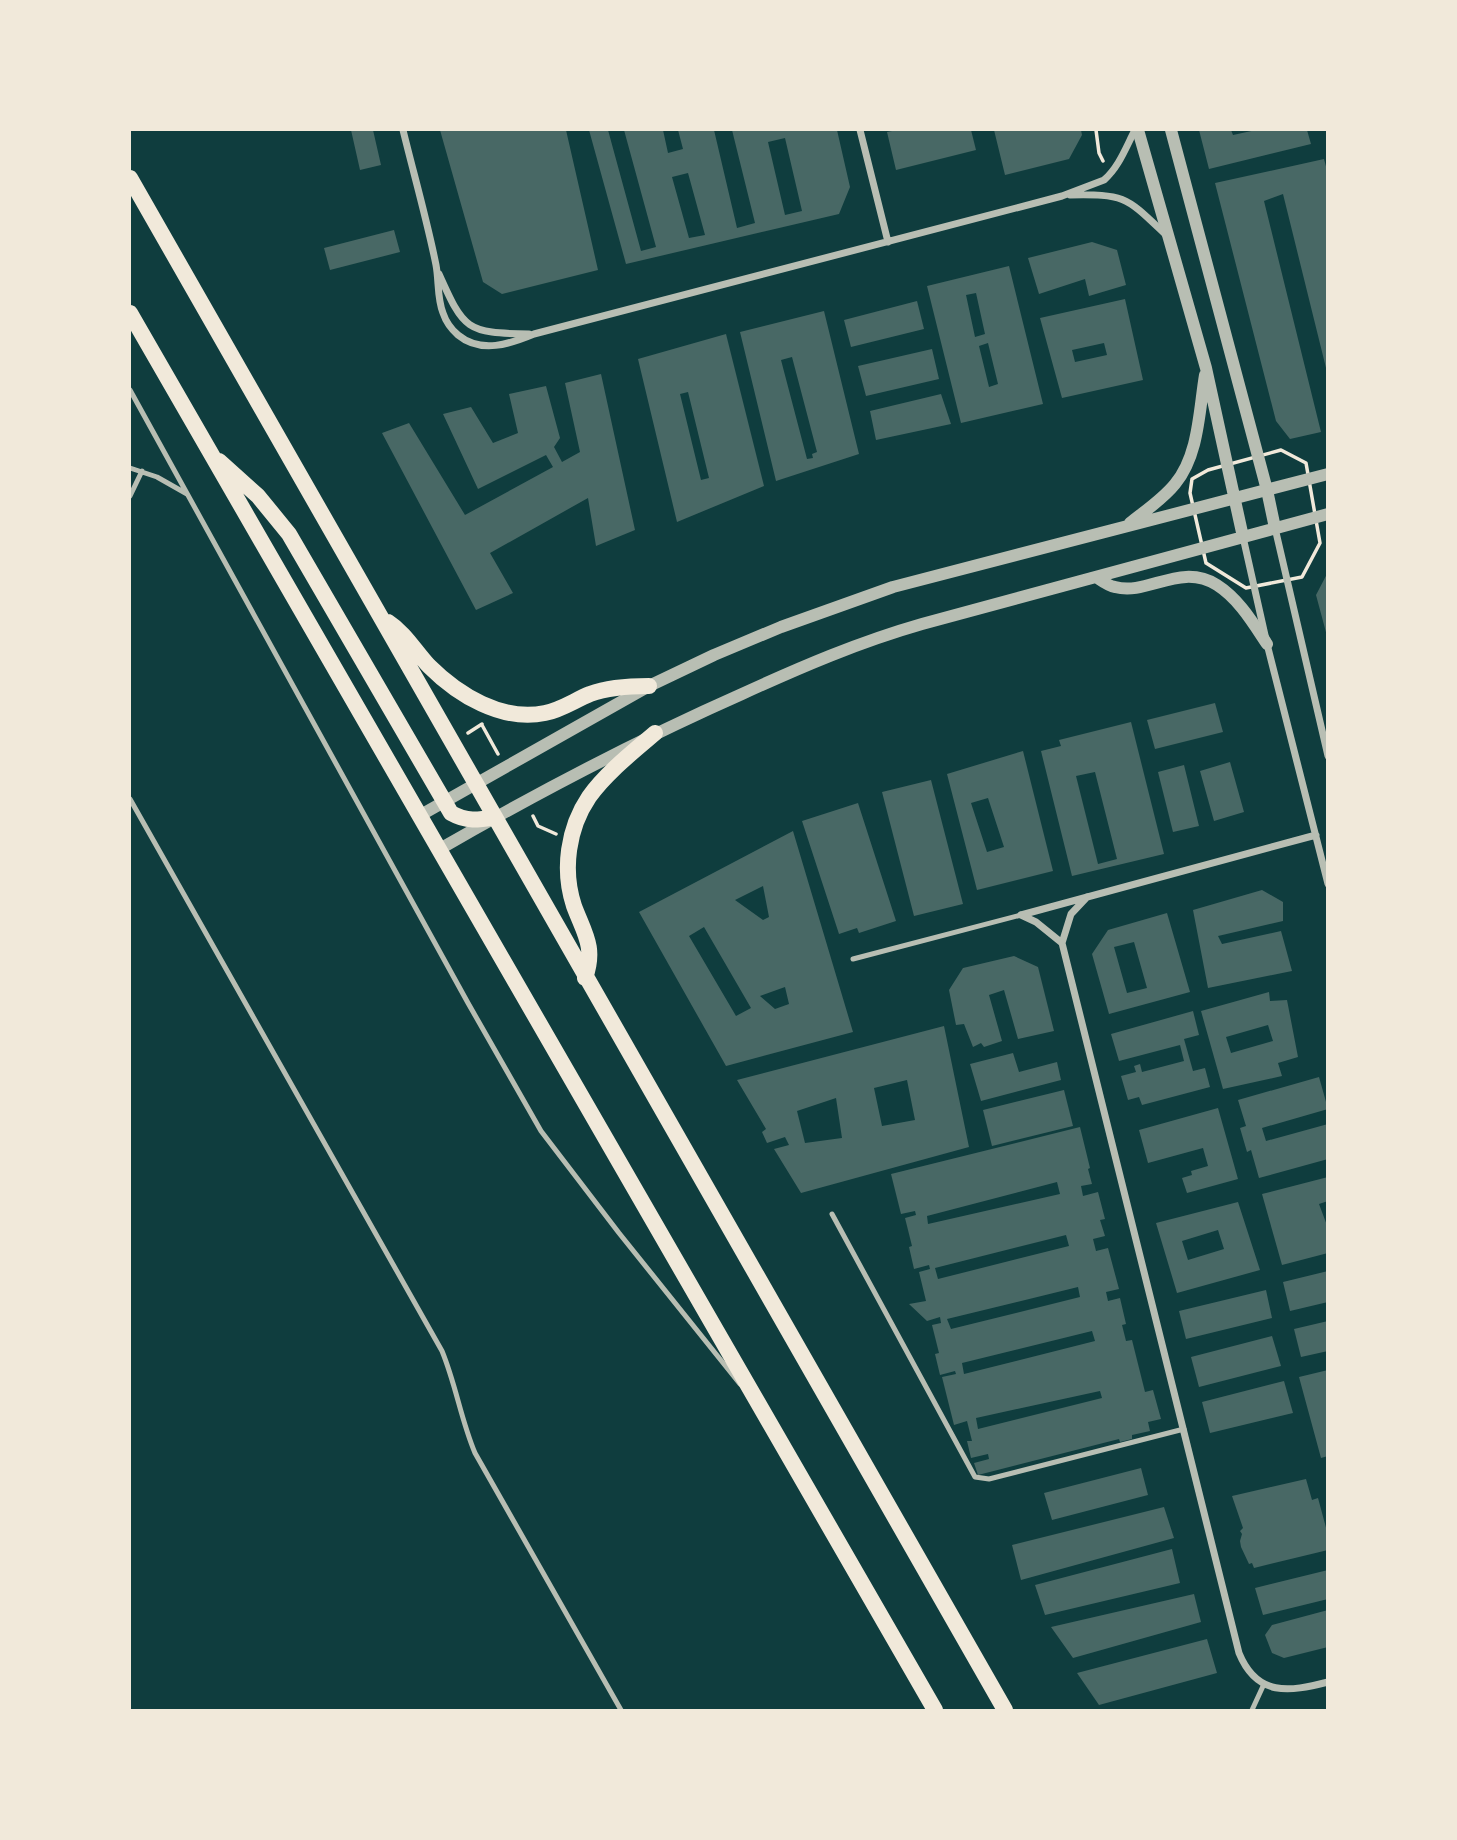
<svg xmlns="http://www.w3.org/2000/svg" width="1457" height="1840" font-family="'DM Sans',sans-serif">
	<style>
		.building { fill: #486865; fill-rule: evenodd }
		.lines { fill: none; stroke-linecap: round; stroke-linejoin: round }
		.path { stroke: #f1e9da; stroke-width: 3.5 }
		.service { stroke: #b8beb3; stroke-width: 5 }
		.minor { stroke: #b8beb3; stroke-width: 7 }
		.tertiary { stroke: #b8beb3; stroke-width: 12 }
		.primary { stroke: #f1e9da; stroke-width: 16 }
	</style>
	<rect width="100%" height="100%" fill="#0f3d3e"/>
	<path class="building" d="M 351,130 L 373,130 L 381,165 L 360,170 Z
		M 440,130 L 566,130 L 598,270 L 502,294 L 483,282 Z
		M 589,130 L 608,130 L 641,251 L 656,247 L 624,130 L 663,130 L 668,153 L 683,149 L 678,130 L 714,130 L 737,228 L 755,223 L 732,130 L 837,130 L 850,187 L 839,214 L 626,264 ZM 785,138 L 802,211 L 785,215 L 768,142 ZM 688,173 L 705,235 L 689,238 L 672,177 Z
		M 897,130 L 971,130 L 976,150 L 896,170 L 887,132 Z
		M 994,130 L 1081,130 L 1082,135 L 1069,159 L 1005,175 Z
		M 1199,130 L 1231,130 L 1233,135 L 1256,130 L 1307,130 L 1311,144 L 1209,169 Z
		M 1324,159 L 1328,174 L 1328,376 L 1283,194 L 1264,201 L 1321,432 L 1290,439 L 1276,421 L 1215,183 Z
		M 394,230 L 400,252 L 330,270 L 324,248 Z
		M 1092,242 L 1117,250 L 1126,285 L 1089,296 L 1085,279 L 1039,294 L 1028,258 Z
		M 1009,266 L 1043,404 L 961,423 L 927,286 ZM 976,293 L 985,334 L 975,337 L 966,295 ZM 988,343 L 998,384 L 989,387 L 979,346 Z
		M 1125,299 L 1143,380 L 1062,398 L 1040,318 ZM 1104,343 L 1107,355 L 1075,362 L 1072,350 Z
		M 917,301 L 924,329 L 851,347 L 844,320 Z
		M 824,311 L 859,454 L 776,481 L 740,332 ZM 792,357 L 817,452 L 812,454 L 813,458 L 807,459 L 781,360 Z
		M 726,334 L 764,486 L 677,522 L 638,359 ZM 688,392 L 709,478 L 701,480 L 680,394 Z
		M 932,349 L 939,379 L 866,396 L 858,366 Z
		M 601,374 L 635,530 L 596,546 L 588,498 L 490,553 L 513,593 L 476,610 L 382,433 L 409,423 L 465,515 L 553,467 L 546,455 L 478,489 L 443,414 L 471,407 L 493,443 L 518,433 L 509,394 L 546,386 L 560,438 L 554,447 L 562,462 L 580,452 L 565,383 Z
		M 941,394 L 951,424 L 876,440 L 870,411 Z
		M 1328,572 L 1328,636 L 1327,636 L 1316,595 Z
		M 1215,703 L 1223,732 L 1155,749 L 1147,720 Z
		M 1131,722 L 1164,854 L 1072,876 L 1041,751 L 1061,746 L 1059,740 ZM 1095,772 L 1117,859 L 1098,864 L 1076,776 Z
		M 1023,751 L 1053,871 L 977,890 L 947,774 ZM 988,798 L 1004,847 L 987,852 L 971,803 Z
		M 1230,762 L 1244,812 L 1214,821 L 1200,771 Z
		M 1184,765 L 1199,826 L 1173,832 L 1158,772 Z
		M 931,780 L 963,904 L 914,916 L 882,792 Z
		M 858,803 L 896,921 L 859,933 L 857,928 L 839,934 L 802,821 Z
		M 793,831 L 853,1032 L 726,1066 L 639,912 ZM 763,886 L 769,917 L 763,920 L 735,900 ZM 704,927 L 751,1008 L 736,1016 L 689,936 ZM 785,987 L 789,1004 L 775,1009 L 760,996 Z
		M 1262,890 L 1283,902 L 1283,921 L 1218,936 L 1222,944 L 1281,931 L 1292,971 L 1208,988 L 1193,910 Z
		M 1167,913 L 1190,992 L 1109,1014 L 1092,954 L 1108,930 ZM 1134,942 L 1147,988 L 1127,993 L 1114,947 Z
		M 1014,956 L 1038,967 L 1054,1031 L 1018,1039 L 1004,990 L 989,995 L 1002,1041 L 984,1047 L 981,1043 L 973,1047 L 964,1024 L 956,1025 L 949,990 L 963,968 Z
		M 1269,992 L 1270,1001 L 1287,1000 L 1298,1057 L 1278,1063 L 1282,1076 L 1223,1089 L 1201,1011 ZM 1268,1025 L 1273,1041 L 1231,1053 L 1226,1037 Z
		M 1193,1011 L 1199,1035 L 1184,1039 L 1193,1071 L 1205,1068 L 1210,1087 L 1142,1105 L 1139,1097 L 1128,1100 L 1121,1076 L 1136,1072 L 1134,1066 L 1140,1064 L 1142,1072 L 1184,1061 L 1180,1045 L 1119,1061 L 1111,1034 Z
		M 944,1026 L 969,1147 L 801,1193 L 774,1149 L 789,1145 L 785,1137 L 767,1143 L 762,1132 L 766,1129 L 737,1080 ZM 907,1080 L 915,1120 L 882,1126 L 874,1088 ZM 836,1098 L 842,1138 L 805,1143 L 797,1111 Z
		M 1013,1053 L 1019,1072 L 1057,1062 L 1061,1080 L 981,1101 L 970,1064 Z
		M 1319,1077 L 1328,1109 L 1262,1128 L 1266,1141 L 1328,1124 L 1328,1159 L 1259,1178 L 1251,1150 L 1247,1152 L 1240,1128 L 1246,1126 L 1238,1100 Z
		M 1064,1090 L 1073,1126 L 992,1146 L 983,1110 Z
		M 1218,1108 L 1238,1179 L 1187,1193 L 1182,1178 L 1192,1175 L 1191,1171 L 1208,1166 L 1203,1148 L 1148,1163 L 1139,1130 Z
		M 1080,1127 L 1090,1168 L 1088,1169 L 1092,1184 L 1081,1186 L 1083,1196 L 1098,1192 L 1105,1219 L 1100,1220 L 1105,1236 L 1093,1239 L 1096,1251 L 1108,1248 L 1119,1289 L 1106,1292 L 1108,1301 L 1120,1298 L 1126,1324 L 1122,1325 L 1126,1341 L 1132,1340 L 1145,1392 L 1153,1390 L 1161,1419 L 1148,1422 L 1150,1431 L 1132,1435 L 1132,1439 L 1120,1442 L 1119,1439 L 978,1475 L 974,1463 L 989,1459 L 988,1454 L 971,1458 L 967,1441 L 972,1441 L 967,1421 L 954,1425 L 942,1377 L 956,1374 L 955,1371 L 940,1375 L 935,1354 L 939,1353 L 932,1325 L 941,1323 L 940,1317 L 927,1321 L 909,1304 L 926,1301 L 919,1272 L 930,1269 L 929,1265 L 914,1269 L 909,1247 L 912,1246 L 905,1218 L 916,1215 L 915,1211 L 901,1214 L 891,1174 ZM 1057,1182 L 1060,1194 L 928,1224 L 927,1216 ZM 1066,1235 L 1069,1246 L 938,1279 L 935,1268 ZM 1078,1287 L 1080,1297 L 951,1329 L 947,1319 ZM 1092,1331 L 1095,1341 L 964,1374 L 962,1363 ZM 1100,1391 L 1102,1398 L 978,1429 L 976,1418 Z
		M 1328,1177 L 1328,1201 L 1319,1204 L 1328,1228 L 1328,1253 L 1282,1265 L 1262,1194 Z
		M 1238,1202 L 1260,1270 L 1177,1293 L 1156,1223 ZM 1218,1230 L 1224,1249 L 1188,1260 L 1182,1241 Z
		M 1328,1271 L 1328,1302 L 1290,1311 L 1283,1282 Z
		M 1266,1290 L 1272,1318 L 1186,1339 L 1179,1311 Z
		M 1328,1321 L 1328,1351 L 1301,1357 L 1294,1329 Z
		M 1272,1336 L 1281,1366 L 1199,1387 L 1191,1357 Z
		M 1328,1370 L 1328,1456 L 1321,1458 L 1299,1377 Z
		M 1284,1381 L 1293,1413 L 1210,1433 L 1202,1402 Z
		M 1141,1468 L 1148,1495 L 1052,1520 L 1044,1493 Z
		M 1306,1479 L 1312,1500 L 1318,1498 L 1328,1535 L 1328,1550 L 1254,1568 L 1252,1563 L 1249,1564 L 1241,1547 L 1240,1541 L 1242,1534 L 1240,1531 L 1243,1528 L 1232,1496 Z
		M 1164,1507 L 1174,1538 L 1021,1580 L 1012,1545 Z
		M 1172,1549 L 1180,1583 L 1045,1615 L 1035,1585 Z
		M 1328,1570 L 1328,1599 L 1263,1615 L 1255,1588 Z
		M 1194,1594 L 1201,1622 L 1073,1658 L 1051,1627 Z
		M 1328,1610 L 1328,1647 L 1284,1658 L 1272,1653 L 1265,1635 L 1272,1625 Z
		M 1207,1639 L 1217,1673 L 1099,1705 L 1077,1673 Z"/>
	<g class="lines">
		<path class="path" d="M 1096,130 L 1099,153 L 1103,161
			M 1281,450 L 1306,463 L 1320,543 L 1302,577 L 1246,588 L 1206,563 L 1190,493 L 1192,479 L 1208,470 Z
			M 482,725 L 498,754
			M 468,733 L 482,724
			M 533,816 L 538,826 L 556,834"/>
		<path class="service" d="M 130,390 L 468,1003 L 541,1131 L 619,1233 L 740,1384
			M 130,468 L 157,477 L 187,494
			M 130,496 L 142,471
			M 130,799 L 442,1351 C 456,1385 461,1420 475,1453 L 621,1710
			M 853,959 L 1021,915
			M 832,1214 L 975,1477 L 989,1479 L 1184,1429
			M 1252,1710 L 1264,1684"/>
		<path class="minor" d="M 403,130 C 414,175 427,220 436,265 C 439,281 437,298 443,313 C 446,322 451,329 458,335 C 481,354 510,344 534,334 L 1062,196 L 1104,180 C 1119,167 1126,147 1135,130
			M 860,130 L 888,242
			M 1070,195 C 1126,194 1126,197 1166,235
			M 439,274 C 464,330 466,333 529,334
			M 1275,528 L 1328,756
			M 1243,537 L 1267,644 L 1328,884
			M 1087,897 L 1071,914 L 1062,943 L 1239,1653 C 1257,1697 1289,1692 1328,1682
			M 1021,915 L 1316,835
			M 1021,915 L 1036,922 L 1062,943"/>
		<path class="tertiary" d="M 1138,130 L 1206,368 L 1243,537
			M 1171,130 L 1267,490 L 1275,528
			M 1130,523 C 1145,511 1163,499 1175,484 C 1199,455 1199,411 1205,375
			M 1096,577 C 1102,581 1108,586 1115,587 C 1148,596 1180,562 1217,585 C 1239,599 1253,623 1267,644
			M 419,816 L 649,686 L 714,655 L 781,627 L 893,587 L 1328,474
			M 438,850 C 537,793 638,740 742,694 C 801,667 859,642 922,624 L 1328,514"/>
		<path class="primary" d="M 130,178 L 1005,1710
			M 130,313 L 935,1710
			M 219,461 L 258,496 L 289,534 L 451,813 C 467,822 478,820 495,817
			M 388,622 C 405,633 415,651 429,666 C 458,695 502,722 545,713 C 561,710 575,700 590,694 C 609,687 629,686 649,686
			M 585,978 C 596,947 584,933 574,906 C 562,870 568,828 589,797 C 606,773 633,752 655,733"/>
	</g>
	<rect width="1457" height="1840" fill="none" stroke="#f1e9da" stroke-width="262"/>
</svg>
